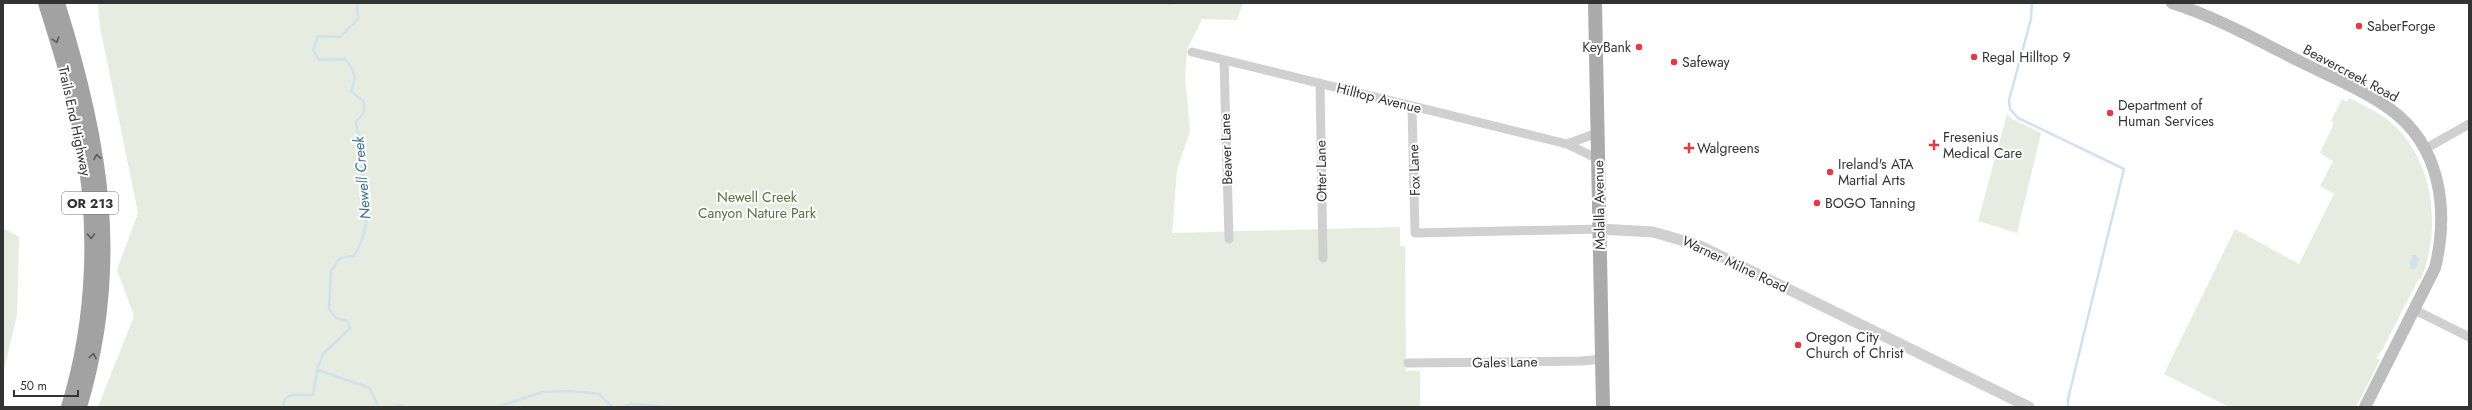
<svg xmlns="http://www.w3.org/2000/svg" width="2472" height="410" font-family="Jost,sans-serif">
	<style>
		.green { fill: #e6ecdf }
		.water { fill: #cfe2ee }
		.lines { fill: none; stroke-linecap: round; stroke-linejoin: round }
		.stream { stroke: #cfe2ee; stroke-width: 2.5 }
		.minor { stroke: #d0d0d0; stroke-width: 9 }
		.tertiary { stroke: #d0d0d0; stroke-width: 11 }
		.secondary { stroke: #bdbdbd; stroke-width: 12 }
		.primary { stroke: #ababab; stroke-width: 14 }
		.trunk { stroke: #a2a2a2; stroke-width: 14 }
		.oneway { stroke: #5a5a5a }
		.poi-dot { fill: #e63946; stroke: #fff; stroke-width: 1.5 }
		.labels { text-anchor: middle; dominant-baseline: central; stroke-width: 4; stroke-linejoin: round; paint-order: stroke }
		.shield { fill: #fff; stroke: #707070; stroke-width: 1 }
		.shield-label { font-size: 13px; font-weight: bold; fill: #333 }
		.poi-label { font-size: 14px; fill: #333; stroke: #fff; text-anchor: start }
		.street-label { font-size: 14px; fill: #333; stroke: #fff }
		.park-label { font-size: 14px; fill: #56703f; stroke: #fff }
		.water-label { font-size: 15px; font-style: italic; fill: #3f7597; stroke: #fff }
	</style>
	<rect width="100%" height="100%" fill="#fff"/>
	<path class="green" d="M 98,3 L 1243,3 L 1237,20 L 1202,19 L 1187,50 L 1185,77 L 1190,131 L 1177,170 L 1172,233 L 1400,227 L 1400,246 L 1405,246 L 1406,371 L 1420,371 L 1420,407 L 98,407 L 134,316 L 117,270 L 138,213 L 100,27 Z
		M 2349,98 C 2363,105 2377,111 2389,121 C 2434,158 2442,227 2421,279 L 2418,280 L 2381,352 L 2376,358 L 2380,360 L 2356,407 L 2229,407 L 2164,374 L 2235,229 L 2299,264 L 2334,194 L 2320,186 L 2333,161 L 2320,153 L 2334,123 L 2331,121 L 2342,99 L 2347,102 Z
		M 2007,114 L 2012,119 L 2041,133 L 2017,233 L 1978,221 Z
		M 3,228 L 19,237 L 17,315 L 3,374 Z"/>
	<path class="water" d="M 2413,255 L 2416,255 L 2419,259 L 2416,268 L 2411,269 L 2409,263 Z"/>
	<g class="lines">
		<path class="stream" d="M 1168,3 L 1170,4
			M 2032,3 L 2031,19 L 2009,100 L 2010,109 L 2018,118 L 2124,169 L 2068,399 L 2068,407
			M 318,370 L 370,388 L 378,407
			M 283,407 C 282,392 302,394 313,395 L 318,367 L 323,354 L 350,328 L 347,321 L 336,318 L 329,309 L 331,271 L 340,258 L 354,256 C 371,228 367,208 362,177 C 361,170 362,163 362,155 C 361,145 358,133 356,122 L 364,112 L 364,102 L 351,91 C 357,77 355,71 345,59 L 319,60 L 313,50 L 318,36 L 340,37 L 358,19 L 357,3
			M 391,407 L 401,405 L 404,407
			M 497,407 L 543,392 L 570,391 L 599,394 L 612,407
			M 624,407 L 630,404 L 673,407"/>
		<path class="minor" d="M 1192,52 L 1567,144 L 1598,159
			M 1224,60 L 1229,239
			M 1320,83 L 1323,258
			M 1412,106 L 1415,233 L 1600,229
			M 1567,144 L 1597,133
			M 2425,149 L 2469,124
			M 2415,310 L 2469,337
			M 1408,363 L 1581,361 L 1602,359"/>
		<path class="tertiary" d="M 1600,229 L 1653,232 L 1698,245 L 2029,407"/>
		<path class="secondary" d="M 2172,3 C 2216,17 2257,40 2299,61 C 2329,76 2362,89 2390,109 C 2441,146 2449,210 2435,268 L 2365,407"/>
		<path class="primary" d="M 1595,3 L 1603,407"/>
		<path class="trunk" d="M 45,3 C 58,45 72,88 80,131 C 98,222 95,319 68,407
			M 58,3 C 102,142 123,264 80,407"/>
	</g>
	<defs><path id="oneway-chevron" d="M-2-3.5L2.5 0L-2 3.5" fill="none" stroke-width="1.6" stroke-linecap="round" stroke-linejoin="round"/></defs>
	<g class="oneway">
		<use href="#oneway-chevron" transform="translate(56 40) rotate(73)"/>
		<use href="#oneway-chevron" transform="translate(97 157) rotate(-99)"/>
		<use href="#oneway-chevron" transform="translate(91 236) rotate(89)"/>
		<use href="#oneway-chevron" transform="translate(93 356) rotate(-79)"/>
	</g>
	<g class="poi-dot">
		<circle cx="2359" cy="26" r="4"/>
		<circle cx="1639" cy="47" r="4"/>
		<circle cx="1974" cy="57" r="4"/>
		<circle cx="1674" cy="62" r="4"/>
		<circle cx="2110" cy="113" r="4"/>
		<path d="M1932 139h4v4h4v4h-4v4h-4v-4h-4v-4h4z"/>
		<path d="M1687 142h4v4h4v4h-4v4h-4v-4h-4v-4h4z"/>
		<circle cx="1830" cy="172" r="4"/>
		<circle cx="1817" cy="203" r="4"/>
		<circle cx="1798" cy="345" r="4"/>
	</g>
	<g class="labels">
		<rect class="shield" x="62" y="192" width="56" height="22" rx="3"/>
		<g class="shield-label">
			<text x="90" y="203">OR 213</text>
		</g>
		<g class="poi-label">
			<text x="2367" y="26">SaberForge</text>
			<text x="1631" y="47" text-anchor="end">KeyBank</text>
			<text x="1982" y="57">Regal Hilltop 9</text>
			<text x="1682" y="62">Safeway</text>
			<text x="2118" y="105">Department of<tspan x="2118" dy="16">Human Services</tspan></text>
			<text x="1943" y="137">Fresenius<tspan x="1943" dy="16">Medical Care</tspan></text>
			<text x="1697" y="148">Walgreens</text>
			<text x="1838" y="164">Ireland's ATA<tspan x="1838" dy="16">Martial Arts</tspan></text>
			<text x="1825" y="203">BOGO Tanning</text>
			<text x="1806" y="337">Oregon City<tspan x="1806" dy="16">Church of Christ</tspan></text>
		</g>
		<g class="street-label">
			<text transform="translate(2351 73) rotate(28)">Beavercreek Road</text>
			<text transform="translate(1379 98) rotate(14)">Hilltop Avenue</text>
			<text transform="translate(75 121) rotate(78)">Trails End Highway</text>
			<text transform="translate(1226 149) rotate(-92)">Beaver Lane</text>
			<text transform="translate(1414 170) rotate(-92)">Fox Lane</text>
			<text transform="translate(1321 171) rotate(-91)">Otter Lane</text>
			<text transform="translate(1599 205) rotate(-91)">Molalla Avenue</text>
			<text transform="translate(1735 264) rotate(25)">Warner Milne Road</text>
			<text transform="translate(1505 362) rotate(-1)">Gales Lane</text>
		</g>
		<g class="park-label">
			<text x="757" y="197">Newell Creek<tspan x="757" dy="16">Canyon Nature Park</tspan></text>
		</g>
		<g class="water-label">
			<text transform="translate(362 178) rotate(-95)">Newell Creek</text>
		</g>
	</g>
	<rect width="2472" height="410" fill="none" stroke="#333333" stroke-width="8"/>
	<path d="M14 390v6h64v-6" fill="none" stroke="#333333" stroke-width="2"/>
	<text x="20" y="390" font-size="12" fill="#333333" stroke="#ffffff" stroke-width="3" paint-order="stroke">50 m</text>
</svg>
